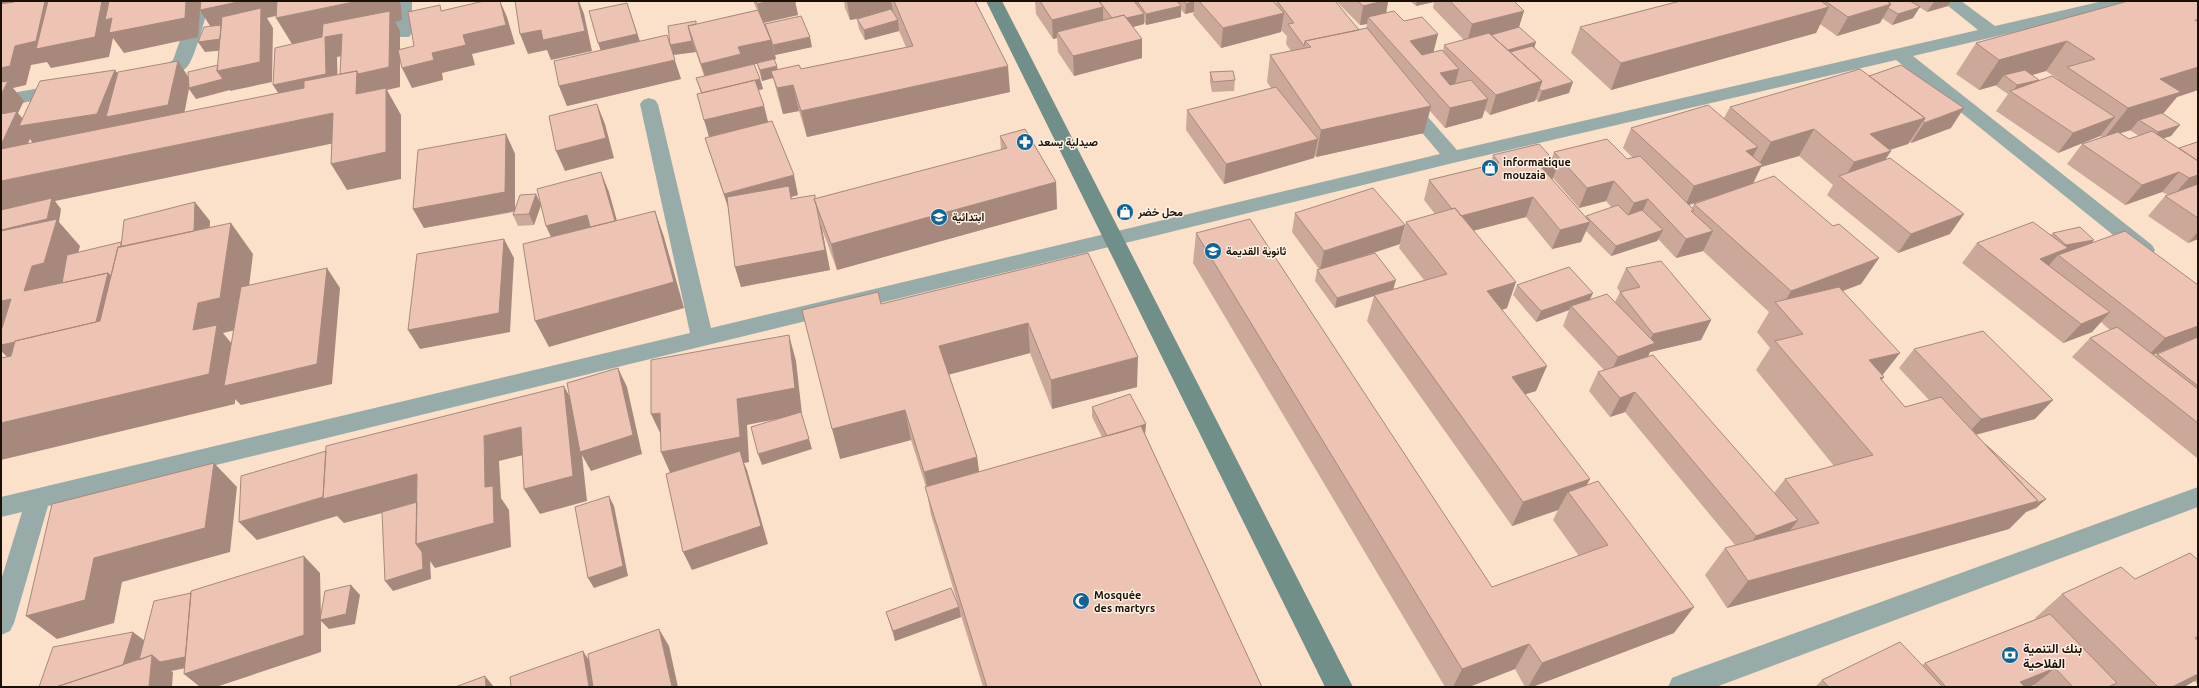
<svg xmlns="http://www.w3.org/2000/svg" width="2199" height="688" font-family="Ubuntu,Vazirmatn,sans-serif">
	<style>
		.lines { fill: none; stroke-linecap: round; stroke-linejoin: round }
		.minor { fill: #97aca8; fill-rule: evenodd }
		.secondary { fill: #708f89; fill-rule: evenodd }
		.wall { fill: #cca89a; fill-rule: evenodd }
		.shaded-wall { fill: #a6887d; fill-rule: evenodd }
		.building { fill: #edc3b3; stroke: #a6887d }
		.labels { text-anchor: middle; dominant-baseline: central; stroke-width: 3; stroke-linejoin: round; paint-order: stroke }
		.poi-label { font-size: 11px; font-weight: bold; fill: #1b1006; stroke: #fef1e5; text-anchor: start }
		.near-poi-label { font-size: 13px; font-weight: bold; fill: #1b1006; stroke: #fef1e5; text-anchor: start }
	</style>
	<rect width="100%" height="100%" fill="#fce1ca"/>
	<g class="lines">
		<path class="minor" d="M 194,1 L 210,1 C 206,14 195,59 187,67 C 178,76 160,82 147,79 L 144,75 L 147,71 L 162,68 L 173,60 Z
			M 396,1 L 412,1 L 412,33 L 409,37 L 397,37 L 394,33 Z
			M 1942,1 L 1961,1 L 1995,26 L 2103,1 L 2133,1 L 2131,5 L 2125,6 L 1913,56 L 2152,245 L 2155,250 L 2152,255 L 2145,257 L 2138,255 L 1896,60 L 1453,163 L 48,506 L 14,623 L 10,631 L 1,635 L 1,580 L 22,512 L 1,517 L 1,497 L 690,333 L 640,104 L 643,100 L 649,98 L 655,100 L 658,104 L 711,328 L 1440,154 L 1397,103 L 1400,99 L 1406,97 L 1412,99 L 1457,150 L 1978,30 Z
			M 62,84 L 68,86 L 71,90 L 68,94 L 1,107 L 1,95 Z
			M 2198,487 L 2198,507 L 1716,687 L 1668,687 L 1672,678 L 1682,674 Z"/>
		<path class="secondary" d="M 986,1 L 1002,1 L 1353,687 L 1325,687 Z"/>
	</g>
	<path class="wall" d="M 753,1 L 795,1 L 798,15 L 764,23 L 765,26 L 812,47 L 775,55 L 774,51 L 776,59 L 774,60 L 778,70 L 801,69 L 906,47 L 899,31 L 865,40 L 859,29 L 857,19 L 850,20 L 845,8 L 844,1 L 975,1 L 1010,92 L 807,137 L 799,111 L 783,114 L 778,97 L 773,78 L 762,81 L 760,74 L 757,64 L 754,64 L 760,79 L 763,89 L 758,90 L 764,106 L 768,122 L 798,195 L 791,197 L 792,199 L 816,199 L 1001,150 L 1000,136 L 1056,182 L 1057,209 L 837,270 L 822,229 L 830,270 L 741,287 L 735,267 L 728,208 L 705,138 L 709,137 L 701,93 L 696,78 L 704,76 L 696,52 L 673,55 L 681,79 L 567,106 L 559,86 L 601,50 L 627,3 L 640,41 L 673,55 L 697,24 L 757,10 Z
		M 1035,1 L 1273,1 L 1276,4 L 1277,1 L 1359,30 L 1366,29 L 1367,24 L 1360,25 L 1336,1 L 1390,1 L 1388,2 L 1386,13 L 1404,21 L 1438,34 L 1433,52 L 1443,51 L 1444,45 L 1464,40 L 1433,8 L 1434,2 L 1416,6 L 1410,1 L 1514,1 L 1524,11 L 1519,27 L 1569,93 L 1538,102 L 1536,99 L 1535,101 L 1490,115 L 1485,110 L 1482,118 L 1445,128 L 1430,111 L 1424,133 L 1316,157 L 1315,155 L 1314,158 L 1224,184 L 1186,130 L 1187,110 L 1271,88 L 1267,82 L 1270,55 L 1291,51 L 1286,44 L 1287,36 L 1281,30 L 1281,32 L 1221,48 L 1193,15 L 1194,12 L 1185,14 L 1181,10 L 1181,17 L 1146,25 L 1144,22 L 1144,24 L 1133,27 L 1142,39 L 1142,58 L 1074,76 L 1058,52 L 1057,38 L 1053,39 L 1036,14 Z
		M 1675,1 L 1910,1 L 1913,18 L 1892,25 L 1882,18 L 1880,23 L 1837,36 L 1820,24 L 1816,33 L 1611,90 L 1571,53 L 1580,27 L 1676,2 Z
		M 1910,1 L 1951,1 L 1948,6 L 1927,12 Z
		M 2198,1 L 2198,90 L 2177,97 L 2163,114 L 2171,136 L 2163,138 L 2179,148 L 2198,142 L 2198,239 L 2188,243 L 2148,216 L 2165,196 L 2168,195 L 2162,192 L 2125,205 L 2067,164 L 2082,144 L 2102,137 L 2100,136 L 2058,153 L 1996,111 L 2008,94 L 1996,86 L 1997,85 L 1979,90 L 1956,74 L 1976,43 ZM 2046,71 L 2058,79 L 2057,80 L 2037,82 L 2032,75 ZM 2131,130 L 2131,131 L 2139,136 L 2129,139 L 2120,133 Z
		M 1210,72 L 1235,80 L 1234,91 L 1212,92 L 1210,82 Z
		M 1869,76 L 1951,128 L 1911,143 L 1910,142 L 1908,144 L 1890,150 L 1891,151 L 1885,159 L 1950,234 L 1898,253 L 1827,195 L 1833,185 L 1799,156 L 1761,167 L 1753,184 L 1833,226 L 1879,258 L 1861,284 L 1842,291 L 1884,377 L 1881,380 L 1905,407 L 1929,400 L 1899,368 L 1914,349 L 2035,419 L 1976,434 L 1985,444 L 2046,499 L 2036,508 L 2026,512 L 2009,529 L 1727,608 L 1705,575 L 1725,548 L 1735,545 L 1625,412 L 1610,417 L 1589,391 L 1598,372 L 1604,370 L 1563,326 L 1569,310 L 1536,322 L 1513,295 L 1517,285 L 1590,299 L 1615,302 L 1620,292 L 1617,288 L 1626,268 L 1711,320 L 1701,340 L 1650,352 L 1648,357 L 1774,493 L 1785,479 L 1834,466 L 1756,370 L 1770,348 L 1757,332 L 1769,312 L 1703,251 L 1676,258 L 1658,239 L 1657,241 L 1611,256 L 1586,231 L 1581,242 L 1552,249 L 1526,217 L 1473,231 L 1507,308 L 1502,310 L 1536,391 L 1525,394 L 1587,485 L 1674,633 L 1532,687 L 1525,687 L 1515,669 L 1469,687 L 1445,687 L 1193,263 L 1196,233 L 1492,587 L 1579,556 L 1553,520 L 1558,510 L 1512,526 L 1367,321 L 1374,296 L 1335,308 L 1315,281 L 1317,270 L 1319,269 L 1292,232 L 1295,213 L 1400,244 L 1362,257 L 1394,289 L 1424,280 L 1399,248 L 1406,222 L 1435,214 L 1424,200 L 1429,180 L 1490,165 L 1493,155 L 1552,158 L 1554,152 L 1627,159 L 1633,158 L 1623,148 L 1631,128 L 1724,118 L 1730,107 ZM 1553,178 L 1579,208 L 1606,201 L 1612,208 L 1586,216 L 1585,217 L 1552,179 ZM 1722,194 L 1694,204 L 1692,208 L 1689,205 Z
		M 506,134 L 515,154 L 515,210 L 536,194 L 541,205 L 534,225 L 518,226 L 513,215 L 514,212 L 424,228 L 413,209 Z
		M 2053,233 L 2093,242 L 2198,337 L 2153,354 L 2155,356 L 2157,354 L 2198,337 L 2198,457 L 2197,458 L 2072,357 L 2090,338 L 2110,330 L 2101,322 L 2092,332 L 2063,343 L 1962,263 L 1977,243 L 2050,235 Z
		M 1088,253 L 1137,387 L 1052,409 L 1030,353 L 949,374 L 977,457 L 979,472 L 1102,437 L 1092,417 L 1092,407 L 1146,424 L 1145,434 L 1262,687 L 983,687 L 959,609 L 961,617 L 895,641 L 886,612 L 958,604 L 931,515 L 926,487 L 911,440 L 840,459 L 881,304 Z
		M 2198,558 L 2198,684 L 2194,681 L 2184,687 L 2036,687 L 2034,685 L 2028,687 L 1815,687 L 1822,680 L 1922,665 L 1925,663 L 2036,619 L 2035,618 L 2062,594 L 2135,579 Z"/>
	<path class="shaded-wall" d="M 1,1 L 8,1 L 6,8 L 1,9 Z
		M 23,1 L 292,1 L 292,12 L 267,18 L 273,28 L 272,82 L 230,91 L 230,90 L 196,99 L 189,89 L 182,125 L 35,146 L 30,139 L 18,164 L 1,167 L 1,68 ZM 200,10 L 212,29 L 198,42 L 205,52 L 227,50 L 217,71 L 191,81 L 178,61 L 130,89 L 115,70 L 28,125 L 18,113 L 24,101 L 13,88 L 26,85 L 31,65 L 47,62 L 51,68 L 109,57 L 113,38 L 124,53 L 198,37 Z
		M 358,1 L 399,1 L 401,5 L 402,20 L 395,22 L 400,31 L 400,87 L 387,90 L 401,115 L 401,179 L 347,190 L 331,164 L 351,97 L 357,71 L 390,23 L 292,44 L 276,18 Z
		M 500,1 L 507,17 L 515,44 L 472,54 L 475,65 L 442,73 L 443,80 L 412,88 L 402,68 L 432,53 L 463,35 Z
		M 578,1 L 579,1 L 584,14 L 592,51 L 551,60 L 547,50 L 528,54 L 520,34 L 541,30 Z
		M 769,1 L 795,1 L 798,15 L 762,23 L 757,4 Z
		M 847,1 L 891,1 L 893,11 L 850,20 Z
		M 1194,1 L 1194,12 L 1185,14 L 1186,4 Z
		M 1373,1 L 1390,1 L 1388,2 L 1385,19 L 1368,17 L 1367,24 L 1360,25 L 1363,6 Z
		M 1417,1 L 1434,1 L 1434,2 L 1416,6 Z
		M 1936,1 L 1951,1 L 1948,6 L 1927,12 L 1934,2 Z
		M 627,3 L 641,45 L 602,54 L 598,43 Z
		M 1891,4 L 1880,23 L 1837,36 L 1848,17 Z
		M 1181,6 L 1181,17 L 1146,25 L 1146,14 Z
		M 1103,7 L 1103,27 L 1057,32 L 1057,38 L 1053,39 L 1052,20 Z
		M 1829,7 L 1816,33 L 1611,90 L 1621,63 Z
		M 1920,7 L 1913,18 L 1892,25 L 1898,14 Z
		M 1524,11 L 1518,30 L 1467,43 L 1472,24 Z
		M 1284,13 L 1281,32 L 1221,48 L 1223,28 Z
		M 1144,14 L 1144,24 L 1114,32 L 1114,21 Z
		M 898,20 L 899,31 L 865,40 L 864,30 Z
		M 342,34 L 353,54 L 337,57 L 338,93 L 286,105 L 273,85 L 325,37 Z
		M 1438,34 L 1433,54 L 1406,59 L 1410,41 Z
		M 810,37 L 812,47 L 775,55 L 773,45 Z
		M 1142,39 L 1142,58 L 1074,76 L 1073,56 Z
		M 771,40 L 776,59 L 744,67 L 707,83 L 701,64 L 738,47 Z
		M 692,41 L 696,52 L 673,55 L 681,79 L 567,106 L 559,86 L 670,45 Z
		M 2067,41 L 2046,71 L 2011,81 L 2004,75 L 1997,85 L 1979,90 L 1999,60 Z
		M 1536,42 L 1533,52 L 1500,52 Z
		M 777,66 L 779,77 L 771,71 L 773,78 L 762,81 L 760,70 Z
		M 1008,66 L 1010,92 L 807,137 L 801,111 Z
		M 2198,67 L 2198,90 L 2177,97 L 2156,122 L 2139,120 L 2131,130 L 2104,138 L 2128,108 L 2160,79 Z
		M 1459,69 L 1454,88 L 1435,91 L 1440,73 Z
		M 760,79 L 763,89 L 705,104 L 702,93 Z
		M 2039,80 L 2031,90 L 2012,93 L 2017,85 Z
		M 1542,81 L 1535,101 L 1490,115 L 1496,95 Z
		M 1573,82 L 1569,93 L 1538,102 L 1542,91 Z
		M 793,85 L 799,111 L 783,114 L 777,88 Z
		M 1488,99 L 1482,118 L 1445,128 L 1450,108 Z
		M 597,104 L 605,124 L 614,158 L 565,171 L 556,151 Z
		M 764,106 L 769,126 L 710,140 L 704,120 Z
		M 1431,106 L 1424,133 L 1316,157 L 1321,130 Z
		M 1964,108 L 1951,128 L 1911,143 L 1924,123 Z
		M 333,113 L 349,140 L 55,201 L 61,209 L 59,222 L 80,246 L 69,288 L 108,273 L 195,202 L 210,221 L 209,251 L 120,350 L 23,372 L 1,351 L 1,345 L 24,291 L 1,243 L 1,181 Z
		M 2115,117 L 2100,136 L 2058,153 L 2073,133 Z
		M 1925,118 L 1908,144 L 1854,161 L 1870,134 Z
		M 2180,125 L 2171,136 L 2149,143 L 2158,132 Z
		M 1814,129 L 1799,156 L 1761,167 L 1752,185 L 1685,206 L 1694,186 L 1758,166 L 1771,142 Z
		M 506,134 L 515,154 L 515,211 L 424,228 L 413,209 Z
		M 1318,139 L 1314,158 L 1224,184 L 1226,164 Z
		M 1758,147 L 1747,167 L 1746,151 Z
		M 1891,151 L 1874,177 L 1844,179 L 1854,162 Z
		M 1558,165 L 1550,185 L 1542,168 Z
		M 601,172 L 609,192 L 624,246 L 555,246 L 546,226 Z
		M 2179,172 L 2162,192 L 2125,205 L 2142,185 Z
		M 794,175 L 798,195 L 791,197 L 794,205 L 730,213 L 724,194 Z
		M 2198,175 L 2198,185 L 2171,198 L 2189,178 Z
		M 1614,181 L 1606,201 L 1579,208 L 1587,188 Z
		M 1056,182 L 1057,209 L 837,270 L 831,244 Z
		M 536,194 L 541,205 L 534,225 L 529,214 Z
		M 1533,197 L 1526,217 L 1452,236 L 1458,216 Z
		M 1648,199 L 1639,219 L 1625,222 L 1634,203 Z
		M 655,211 L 664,237 L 684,308 L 549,347 L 535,321 Z
		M 1964,214 L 1950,234 L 1898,253 L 1911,234 Z
		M 1590,222 L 1581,242 L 1552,249 L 1560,230 Z
		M 231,223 L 253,254 L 244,328 L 223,333 L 241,355 L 327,268 L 340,288 L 332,384 L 241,405 L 235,399 L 235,404 L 1,460 L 1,423 L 193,330 L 198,303 Z
		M 821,225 L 822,229 L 830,270 L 741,287 L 735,267 Z
		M 1405,225 L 1400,244 L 1320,270 L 1324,251 Z
		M 1663,230 L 1657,241 L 1611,256 L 1616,246 Z
		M 1713,231 L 1703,251 L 1676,258 L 1686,239 Z
		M 2198,232 L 2198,239 L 2188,243 Z
		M 504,239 L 514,258 L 510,332 L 420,349 L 408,330 Z
		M 2094,240 L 2085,251 L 2058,255 L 2044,271 L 2040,259 L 2061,251 L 2066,245 Z
		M 1879,258 L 1861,284 L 1785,313 L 1781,308 L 1791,291 Z
		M 1396,280 L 1393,290 L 1374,295 L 1374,296 L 1335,308 L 1337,298 Z
		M 1516,282 L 1507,308 L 1478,317 L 1487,291 Z
		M 1593,293 L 1588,304 L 1571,306 L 1569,310 L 1536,322 L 1541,311 Z
		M 11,299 L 6,332 L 1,327 L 1,301 Z
		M 2110,312 L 2092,332 L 2063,343 L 2081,324 Z
		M 1711,320 L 1701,340 L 1650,352 L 1645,362 L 1609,376 L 1618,357 L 1647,346 L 1653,334 Z
		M 1028,323 L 1030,353 L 944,376 L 939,346 Z
		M 2198,326 L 2198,337 L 2146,358 L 2165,338 Z
		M 789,335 L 796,361 L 802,414 L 747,425 L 749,462 L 744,463 L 747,470 L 768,544 L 692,570 L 683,552 L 672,477 L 661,452 Z
		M 1900,353 L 1881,377 L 1884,377 L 1861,406 L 1869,360 Z
		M 1138,357 L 1137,387 L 1052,409 L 1051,380 Z
		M 1547,366 L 1536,391 L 1501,402 L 1512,377 Z
		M 618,368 L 627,387 L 642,454 L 591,471 L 582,455 L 587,501 L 540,514 L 524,489 L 564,386 L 577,411 Z
		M 1635,392 L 1625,412 L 1610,417 L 1620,398 Z
		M 2053,400 L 2035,419 L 1964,438 L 1981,419 Z
		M 905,410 L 911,440 L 840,459 L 832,429 Z
		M 660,413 L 663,439 L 651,414 Z
		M 1146,424 L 1145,434 L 1107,447 L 1107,437 Z
		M 521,427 L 536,452 L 499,461 L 501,498 L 509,510 L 511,547 L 435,568 L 430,561 L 431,579 L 393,591 L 385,581 L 416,544 L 420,503 L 344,523 L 337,516 L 257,540 L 239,522 L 328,495 L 417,474 L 485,487 L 484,436 Z
		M 809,439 L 812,449 L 762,465 L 758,454 Z
		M 977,457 L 981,485 L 930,500 L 924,472 Z
		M 214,463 L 237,487 L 230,552 L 122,582 L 114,623 L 57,639 L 26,616 L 94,558 Z
		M 1590,479 L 1577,503 L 1568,492 L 1558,510 L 1512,526 L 1523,502 Z
		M 609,496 L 614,506 L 628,576 L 594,588 L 588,578 Z
		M 2046,499 L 2036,508 L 2026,512 L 2009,529 L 1727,608 L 1748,581 Z
		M 1798,520 L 1784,538 L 1742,554 L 1756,536 Z
		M 304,556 L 320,573 L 321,619 L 351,585 L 360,595 L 355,624 L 329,629 L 321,621 L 321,652 L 216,687 L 200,687 L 184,674 Z
		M 200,591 L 196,666 L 171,671 L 173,672 L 172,687 L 149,687 L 152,655 Z
		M 959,607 L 961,617 L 895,641 L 893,631 Z
		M 1694,607 L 1674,633 L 1532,687 L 1528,687 L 1542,663 Z
		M 659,629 L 669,646 L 678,687 L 672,687 Z
		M 133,632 L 145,641 L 131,685 L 65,687 Z
		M 1529,644 L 1515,669 L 1469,687 L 1453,687 L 1462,669 Z
		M 583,651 L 594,668 L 598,687 L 589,687 Z
		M 2055,668 L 2034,685 L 2028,687 L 2014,687 L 2020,682 Z
		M 2198,674 L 2198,679 L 2184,687 L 2172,687 Z
		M 485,676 L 494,687 L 486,687 Z"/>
	<path class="building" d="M 8,1 L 18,1 L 7,3 Z
		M 18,1 L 45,1 L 36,41 L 15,46 L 10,66 L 1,68 L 1,4 Z
		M 48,1 L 102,1 L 95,37 L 36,49 Z
		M 109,1 L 186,1 L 185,18 L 109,33 L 112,18 L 105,20 Z
		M 201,1 L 242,1 L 200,10 Z
		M 277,1 L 358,1 L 276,18 Z
		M 484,1 L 500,1 L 506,25 L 463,35 L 466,45 L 432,53 L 434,60 L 402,68 L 398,50 L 414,46 L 408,12 L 440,5 L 441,11 Z
		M 515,1 L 578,1 L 585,31 L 543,40 L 541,30 L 520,34 Z
		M 756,1 L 769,1 L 757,4 Z
		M 894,1 L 975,1 L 1008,66 L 801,111 L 793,85 L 777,88 L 771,71 L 799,65 L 801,69 L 913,46 Z
		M 1040,1 L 1099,1 L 1103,7 L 1052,20 Z
		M 1099,1 L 1134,1 L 1144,14 L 1126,18 L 1124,15 L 1112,18 Z
		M 1137,1 L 1177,1 L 1181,6 L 1146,14 Z
		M 1184,1 L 1194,1 L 1186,4 Z
		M 1199,1 L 1273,1 L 1284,13 L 1223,28 Z
		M 1277,1 L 1335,1 L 1359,30 L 1305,41 L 1304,46 L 1288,24 L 1294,23 Z
		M 1358,1 L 1383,1 L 1363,6 Z
		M 1450,1 L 1514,1 L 1524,11 L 1472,24 Z
		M 1680,1 L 1821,1 L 1829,7 L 1621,63 L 1580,27 Z
		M 1825,1 L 1887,1 L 1891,4 L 1848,17 Z
		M 1887,1 L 1910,1 L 1920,7 L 1898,14 L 1888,8 L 1891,4 Z
		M 2128,1 L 2198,1 L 2198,20 L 2195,20 L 2198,22 L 2198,67 L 2160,79 L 2181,92 L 2128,108 L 2067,67 L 2095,59 L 2067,41 L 1999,60 L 1976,43 Z
		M 627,3 L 637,34 L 598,43 L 589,11 Z
		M 261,8 L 260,62 L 217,71 L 222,17 Z
		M 891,9 L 898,20 L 864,30 L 857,19 Z
		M 758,10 L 771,40 L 738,47 L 741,54 L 701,64 L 688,26 Z
		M 390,11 L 389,67 L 358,74 L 357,71 L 340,74 L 342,34 L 325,37 L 326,74 L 273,85 L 275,48 L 322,37 L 323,24 Z
		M 1394,11 L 1404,21 L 1422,17 L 1438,34 L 1410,41 L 1422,55 L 1442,50 L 1459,69 L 1440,73 L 1450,85 L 1471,80 L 1488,99 L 1450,108 L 1368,17 Z
		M 1124,15 L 1142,39 L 1073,56 L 1057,32 Z
		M 801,16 L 810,37 L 773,45 L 765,24 Z
		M 696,21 L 696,24 L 688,26 L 692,41 L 670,45 L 668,26 Z
		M 221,25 L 220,39 L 198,42 L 204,27 Z
		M 1519,27 L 1536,42 L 1508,50 L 1491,35 Z
		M 1367,28 L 1431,106 L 1321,130 L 1270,55 L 1311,47 L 1305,41 Z
		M 1489,33 L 1542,81 L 1496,95 L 1444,45 Z
		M 667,35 L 675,60 L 559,86 L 554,61 Z
		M 1532,46 L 1573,82 L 1542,91 L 1539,89 L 1542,81 L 1510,52 Z
		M 774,59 L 777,66 L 760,70 L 757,63 Z
		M 178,61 L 168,105 L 106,117 L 118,72 Z
		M 754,64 L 760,79 L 702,93 L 696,78 Z
		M 218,65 L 217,71 L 223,79 L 189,88 L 188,72 Z
		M 1901,65 L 1964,108 L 1924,123 L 1923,122 L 1925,118 L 1869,76 Z
		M 1860,69 L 1925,118 L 1870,134 L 1891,151 L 1854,162 L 1814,129 L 1771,142 L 1730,107 Z
		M 115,70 L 97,114 L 19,126 L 40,81 Z
		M 2025,70 L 2039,80 L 2017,85 L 2004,75 Z
		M 357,71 L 356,94 L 386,88 L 386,152 L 331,164 L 333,113 L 1,181 L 1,149 L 304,88 L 304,81 Z
		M 1233,71 L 1235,80 L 1213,82 L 1210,72 Z
		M 2052,76 L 2115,117 L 2073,133 L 2010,91 Z
		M 755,80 L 764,106 L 704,120 L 697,94 Z
		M 8,81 L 1,95 L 1,82 Z
		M 1276,87 L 1318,139 L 1226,164 L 1187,110 Z
		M 597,104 L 606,138 L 556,151 L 549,116 Z
		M 1708,105 L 1758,147 L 1746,151 L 1763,165 L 1694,186 L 1631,128 Z
		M 17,111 L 1,145 L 1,114 Z
		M 2162,113 L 2180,125 L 2158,132 L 2139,120 Z
		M 772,121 L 794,175 L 724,194 L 705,138 Z
		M 1025,129 L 1056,182 L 831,244 L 814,199 L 1007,148 L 1000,136 Z
		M 2152,131 L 2198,161 L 2198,175 L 2189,178 L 2179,172 L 2142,185 L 2082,144 L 2118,132 L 2129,139 Z
		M 506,134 L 505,192 L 413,209 L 418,150 Z
		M 1607,139 L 1627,159 L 1640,156 L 1694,210 L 1691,211 L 1713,231 L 1686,239 L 1648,199 L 1634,203 L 1614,181 L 1587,188 L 1554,152 Z
		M 2197,142 L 2198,142 L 2198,161 L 2179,148 Z
		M 1539,144 L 1558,165 L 1542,168 L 1590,222 L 1560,230 L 1533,197 L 1461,216 L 1455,208 L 1452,209 L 1429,180 L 1499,163 L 1493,155 Z
		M 1890,158 L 1964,214 L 1911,234 L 1839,176 Z
		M 601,172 L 615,221 L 590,227 L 587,215 L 546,226 L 537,189 Z
		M 1774,176 L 1833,226 L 1839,224 L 1879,258 L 1791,291 L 1694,204 Z
		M 2198,184 L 2198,218 L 2165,196 Z
		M 789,186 L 791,199 L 815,195 L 815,199 L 814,199 L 816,204 L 825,250 L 735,267 L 727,197 Z
		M 1373,188 L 1405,225 L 1324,251 L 1295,213 Z
		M 536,194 L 529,214 L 513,215 L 520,195 Z
		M 52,198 L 47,219 L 1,230 L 1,210 Z
		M 195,202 L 194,231 L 121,247 L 124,220 Z
		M 1618,205 L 1628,215 L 1642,210 L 1663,230 L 1616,246 L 1586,216 Z
		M 1455,208 L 1516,282 L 1487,291 L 1547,366 L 1512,377 L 1590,479 L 1523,502 L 1374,295 L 1447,274 L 1406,222 Z
		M 655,211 L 674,282 L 535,321 L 523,244 Z
		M 57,219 L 44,263 L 32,266 L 24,291 L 108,273 L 96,322 L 15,341 L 15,342 L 1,345 L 1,331 L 11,299 L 1,301 L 1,231 Z
		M 1250,219 L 1492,587 L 1608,545 L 1568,492 L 1598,481 L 1694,607 L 1542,663 L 1529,644 L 1462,669 L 1196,233 Z
		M 2033,222 L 2068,248 L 2040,259 L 2110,312 L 2081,324 L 1977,243 Z
		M 231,223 L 220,298 L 198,303 L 193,330 L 217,325 L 209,374 L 1,423 L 1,358 L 11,356 L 15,341 L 100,321 L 118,247 Z
		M 2080,227 L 2094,240 L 2066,245 L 2053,233 Z
		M 2125,231 L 2198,285 L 2198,326 L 2165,338 L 2058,255 Z
		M 504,239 L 499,313 L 408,330 L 417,254 Z
		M 121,242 L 121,247 L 118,247 L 111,276 L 108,273 L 62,283 L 67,255 Z
		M 1088,253 L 1138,357 L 1051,380 L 1028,323 L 939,346 L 977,457 L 924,472 L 905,410 L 832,429 L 802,310 L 878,292 L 881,304 Z
		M 1375,253 L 1396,280 L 1337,298 L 1317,270 Z
		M 1661,261 L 1711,320 L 1653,334 L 1620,292 L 1640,287 L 1626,268 Z
		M 1569,267 L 1593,293 L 1541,311 L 1517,285 Z
		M 327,268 L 317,364 L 224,386 L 241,287 Z
		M 1839,287 L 1900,353 L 1869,360 L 1884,377 L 1880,378 L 1905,407 L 1941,397 L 2038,501 L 1748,581 L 1725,548 L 1819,523 L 1785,479 L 1873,455 L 1775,341 L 1803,334 L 1775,302 Z
		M 1607,294 L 1655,343 L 1618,357 L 1571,306 Z
		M 2117,327 L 2198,389 L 2198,423 L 2090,338 Z
		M 1983,331 L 2053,400 L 1981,419 L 1914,349 Z
		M 789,335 L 795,388 L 737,399 L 740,437 L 661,452 L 660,413 L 651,414 L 651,360 Z
		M 2198,337 L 2198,386 L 2157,354 Z
		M 1653,355 L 1798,520 L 1756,536 L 1635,392 L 1620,398 L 1598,372 Z
		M 618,368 L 633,435 L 580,452 L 567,383 Z
		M 564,386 L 573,476 L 524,489 L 521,427 L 484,436 L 485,487 L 493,486 L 494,523 L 416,544 L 417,474 L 323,499 L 326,446 Z
		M 1130,394 L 1146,424 L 1125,431 L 1107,436 L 1092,407 Z
		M 801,412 L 809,439 L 758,454 L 751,427 Z
		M 1141,426 L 1262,687 L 987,687 L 925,487 Z
		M 1985,444 L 2046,499 L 2037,503 L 2038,501 Z
		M 326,451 L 323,497 L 239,522 L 241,476 Z
		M 740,451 L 761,526 L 683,552 L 666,474 Z
		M 214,463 L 205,528 L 94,558 L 85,600 L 26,616 L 52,504 Z
		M 609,496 L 623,566 L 588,578 L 575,507 Z
		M 417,502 L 416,544 L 422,552 L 423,569 L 385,581 L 382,512 Z
		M 2190,553 L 2198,560 L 2198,636 L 2195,638 L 2198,641 L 2198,674 L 2172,687 L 2158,687 L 2062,594 L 2121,567 L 2135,579 Z
		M 304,556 L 304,635 L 184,674 L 191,591 Z
		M 351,585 L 346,614 L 320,620 L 325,591 Z
		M 951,588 L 959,607 L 893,631 L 886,612 Z
		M 191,593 L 186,649 L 185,657 L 160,662 L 152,655 L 139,660 L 154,601 Z
		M 2050,614 L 2117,683 L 2108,687 L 2073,687 L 2055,668 L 2020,682 L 2025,687 L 1946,687 L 1925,663 Z
		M 659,629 L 672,687 L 593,687 L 588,654 Z
		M 133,632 L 123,665 L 56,687 L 39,687 L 53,647 Z
		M 1900,642 L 1943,687 L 1829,687 L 1822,680 Z
		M 583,651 L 589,687 L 511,687 L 510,677 Z
		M 152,655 L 149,687 L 56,687 Z
		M 485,676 L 486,687 L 455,687 Z"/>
	<defs>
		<g id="pharmacy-disc" transform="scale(0.9)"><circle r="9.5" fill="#106395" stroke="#fef1e5"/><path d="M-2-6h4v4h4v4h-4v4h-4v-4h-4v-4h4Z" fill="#fff"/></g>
		<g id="shop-disc" transform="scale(0.9)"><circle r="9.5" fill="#106395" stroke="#fef1e5"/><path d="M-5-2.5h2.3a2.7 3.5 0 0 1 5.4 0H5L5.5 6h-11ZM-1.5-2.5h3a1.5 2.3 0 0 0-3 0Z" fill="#fff"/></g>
		<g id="school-disc" transform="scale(0.9)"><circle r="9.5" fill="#106395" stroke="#fef1e5"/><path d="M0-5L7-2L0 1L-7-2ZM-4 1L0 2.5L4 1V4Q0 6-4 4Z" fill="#fff"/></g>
		<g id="mosque-disc" transform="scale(0.9)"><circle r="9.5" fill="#106395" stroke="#fef1e5"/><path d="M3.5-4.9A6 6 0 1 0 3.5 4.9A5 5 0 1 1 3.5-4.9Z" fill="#fff"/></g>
		<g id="bank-disc" transform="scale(0.9)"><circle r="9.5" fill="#106395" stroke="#fef1e5"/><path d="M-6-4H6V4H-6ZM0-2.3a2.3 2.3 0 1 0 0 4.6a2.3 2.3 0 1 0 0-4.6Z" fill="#fff"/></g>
	</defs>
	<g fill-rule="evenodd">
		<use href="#pharmacy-disc" x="1025" y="142"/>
		<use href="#shop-disc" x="1490" y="168"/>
		<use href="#shop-disc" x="1125" y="212"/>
		<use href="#school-disc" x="939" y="217"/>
		<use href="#school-disc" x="1213" y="251"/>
		<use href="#mosque-disc" x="1081" y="601"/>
		<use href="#bank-disc" x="2010" y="655"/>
	</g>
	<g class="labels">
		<g class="poi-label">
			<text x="1038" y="142">صيدلية يسعد</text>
			<text x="1503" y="162">informatique<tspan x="1503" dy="13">mouzaia</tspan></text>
			<text x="1138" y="212">محل خضر</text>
			<text x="952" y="217">ابتدائية</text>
			<text x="1226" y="251">ثانوية القديمة</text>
			<text x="1094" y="595">Mosquée<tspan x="1094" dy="13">des martyrs</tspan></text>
		</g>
		<g class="near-poi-label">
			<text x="2023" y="648">بنك التنمية<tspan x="2023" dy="15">الفلاحية</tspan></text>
		</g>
	</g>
	<rect width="2199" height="688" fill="none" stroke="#1b1006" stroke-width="4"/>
</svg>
